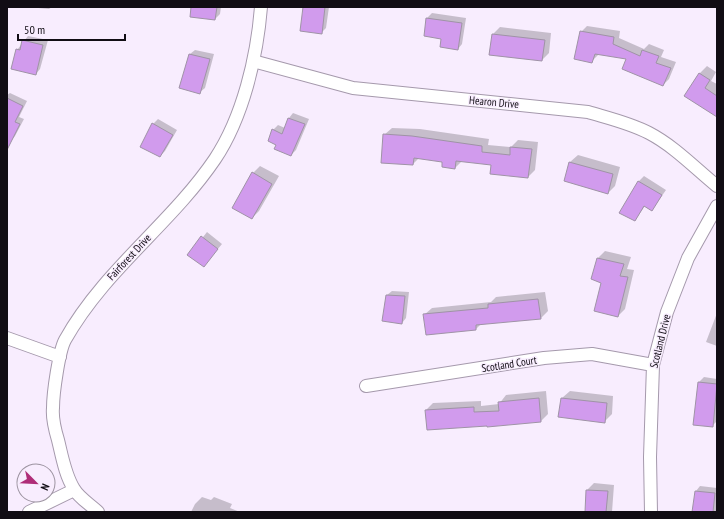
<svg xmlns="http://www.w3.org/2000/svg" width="724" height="519" font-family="'PT Sans Narrow',sans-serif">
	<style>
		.shadow { fill: #0003 }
		.building { fill: #d19bed; stroke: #9f93a6 }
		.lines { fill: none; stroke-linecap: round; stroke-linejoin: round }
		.street-casing { stroke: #a599ac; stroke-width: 14 }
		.street { stroke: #fff; stroke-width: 12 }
		.labels { text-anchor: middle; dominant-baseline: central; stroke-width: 3; stroke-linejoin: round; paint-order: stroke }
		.street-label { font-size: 11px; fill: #110d14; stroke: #f8edfe }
	</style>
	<rect width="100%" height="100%" fill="#f8edfe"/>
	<path class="shadow" d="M 27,7 L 52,7 L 49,9 Z
		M 192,7 L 221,7 L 220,14 L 215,19 Z
		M 304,7 L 329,7 L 326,28 L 321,33 Z
		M 432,13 L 466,18 L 462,44 L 458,49 L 442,38 L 425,35 L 427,18 Z
		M 587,26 L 620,31 L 619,38 L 644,49 L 649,44 L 664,50 L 661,57 L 676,62 L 669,79 L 663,85 L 627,58 L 599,54 L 592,61 L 581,32 Z
		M 500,27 L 551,33 L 549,53 L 542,60 L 493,34 Z
		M 28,36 L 48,40 L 40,69 L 36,74 L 17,50 Z
		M 195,50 L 214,54 L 205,88 L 200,92 L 190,54 Z
		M 707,66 L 716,72 L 711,81 L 717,84 L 717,116 L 686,96 L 700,73 Z
		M 10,93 L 27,101 L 19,117 L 24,119 L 15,136 L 11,141 L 7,139 L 7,95 Z
		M 293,113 L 309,119 L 296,150 L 291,155 L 277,144 L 273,130 L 278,125 L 285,128 L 289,118 Z
		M 158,119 L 177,130 L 165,151 L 160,156 L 153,124 Z
		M 392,128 L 420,129 L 489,139 L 488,145 L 511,147 L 518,140 L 538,142 L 535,170 L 528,177 L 492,164 L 462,161 L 455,168 L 443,161 L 420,157 L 413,164 L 384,135 Z
		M 578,155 L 620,167 L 615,186 L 608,193 L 565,181 L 570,162 Z
		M 260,166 L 279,176 L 259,211 L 252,218 L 253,173 Z
		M 644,176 L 666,190 L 652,210 L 645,206 L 635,220 L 621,212 L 639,181 Z
		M 207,232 L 222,244 L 208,261 L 189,255 Z
		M 605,251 L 631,257 L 627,269 L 634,270 L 625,309 L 618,316 L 602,282 L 592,279 L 598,258 Z
		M 392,291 L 409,292 L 406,318 L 402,323 L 387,295 Z
		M 545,292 L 548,311 L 541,318 L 481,324 L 476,329 L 424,315 L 432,308 L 491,302 L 496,297 Z
		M 717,313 L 717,346 L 706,342 Z
		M 704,377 L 717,379 L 717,421 L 712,426 L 699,382 Z
		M 546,391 L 548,414 L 541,421 L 426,410 L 433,403 L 481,401 L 481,406 L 499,404 L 506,395 Z
		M 570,391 L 613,396 L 612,414 L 604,422 L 560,416 L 562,398 Z
		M 594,483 L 614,485 L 612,512 L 586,512 L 587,490 Z
		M 700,486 L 717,488 L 716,512 L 693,512 L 696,491 Z
		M 202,497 L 211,500 L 214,497 L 232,504 L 230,508 L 240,512 L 191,512 L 195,504 Z"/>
	<path class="building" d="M 191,7 L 217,7 L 215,20 L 190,17 Z
		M 303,7 L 325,7 L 322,34 L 300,31 Z
		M 426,18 L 462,23 L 458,50 L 440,47 L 441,39 L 424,36 Z
		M 580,31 L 614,37 L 613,44 L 640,56 L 642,50 L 659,56 L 656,63 L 671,68 L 663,86 L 622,69 L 626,59 L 595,54 L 592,63 L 574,59 Z
		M 492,34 L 545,40 L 542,61 L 489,55 Z
		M 22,40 L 43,45 L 36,75 L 11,69 L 16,49 L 20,50 Z
		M 189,54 L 210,59 L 200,94 L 179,88 Z
		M 699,73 L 710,80 L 705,88 L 717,96 L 717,117 L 684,96 Z
		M 7,98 L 23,106 L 15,122 L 20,124 L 7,150 Z
		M 288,118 L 305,124 L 291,156 L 274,149 L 276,145 L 268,141 L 272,129 L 282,134 Z
		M 152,123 L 173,135 L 160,157 L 140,147 Z
		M 383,134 L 412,136 L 482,146 L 482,152 L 510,155 L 510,147 L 532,149 L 528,178 L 490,174 L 491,165 L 456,161 L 455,169 L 442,167 L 442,162 L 414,158 L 413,165 L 381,163 Z
		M 569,162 L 613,174 L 608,194 L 564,181 Z
		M 252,172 L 272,184 L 252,219 L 232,208 Z
		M 638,181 L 662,195 L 652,211 L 644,206 L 635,221 L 619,213 Z
		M 201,236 L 218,249 L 204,267 L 187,255 Z
		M 597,258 L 624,264 L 620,276 L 628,277 L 618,317 L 594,311 L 601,283 L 591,279 Z
		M 386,295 L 405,296 L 402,324 L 382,321 Z
		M 538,299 L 541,319 L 476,325 L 476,330 L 426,335 L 423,314 L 488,308 L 488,304 Z
		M 698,382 L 717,384 L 713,427 L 693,425 Z
		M 539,398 L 541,422 L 487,427 L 487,426 L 427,430 L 425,410 L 474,407 L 474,412 L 499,411 L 498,402 Z
		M 561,398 L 607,403 L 605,423 L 558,417 Z
		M 586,490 L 608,491 L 606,512 L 585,512 Z
		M 695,491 L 715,493 L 713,512 L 692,512 Z"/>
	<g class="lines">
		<g class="street-casing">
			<path id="street" d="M 253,61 L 353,88 L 588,112 C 608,118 630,123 649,133 C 674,146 695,168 717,186
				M 7,338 L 60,357
				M 366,386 L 544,358 L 592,354 L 653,365
				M 29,512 L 74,490
				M 98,512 C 91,505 79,498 74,489 C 65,475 62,456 58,440 C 55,430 52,418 53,408 C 53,393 59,351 65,340 C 104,270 171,224 215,159 C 243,117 257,57 261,7
				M 651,512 L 650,457 L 653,365 L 667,312 L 688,258 L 717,206"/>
		</g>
		<use href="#street" class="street"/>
	</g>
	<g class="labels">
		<g class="street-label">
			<text transform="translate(494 102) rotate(5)">Hearon Drive</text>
			<text transform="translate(129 257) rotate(-47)">Fairforest Drive</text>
			<text transform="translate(660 341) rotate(-76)">Scotland Drive</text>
			<text transform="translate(509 364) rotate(-9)">Scotland Court</text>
		</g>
	</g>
	<rect width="724" height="519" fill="none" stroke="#110d14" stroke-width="16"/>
	<g transform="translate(36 483) rotate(114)"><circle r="19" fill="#f8edfe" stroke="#9c93a0"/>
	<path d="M0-3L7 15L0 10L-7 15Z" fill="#af2d78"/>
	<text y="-6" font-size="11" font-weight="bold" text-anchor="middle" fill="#110d14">N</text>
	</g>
	<path d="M18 34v6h107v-6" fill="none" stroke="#110d14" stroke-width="2"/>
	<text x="24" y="34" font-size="12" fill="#110d14" stroke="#f8edfe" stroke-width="3" paint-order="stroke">50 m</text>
</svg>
